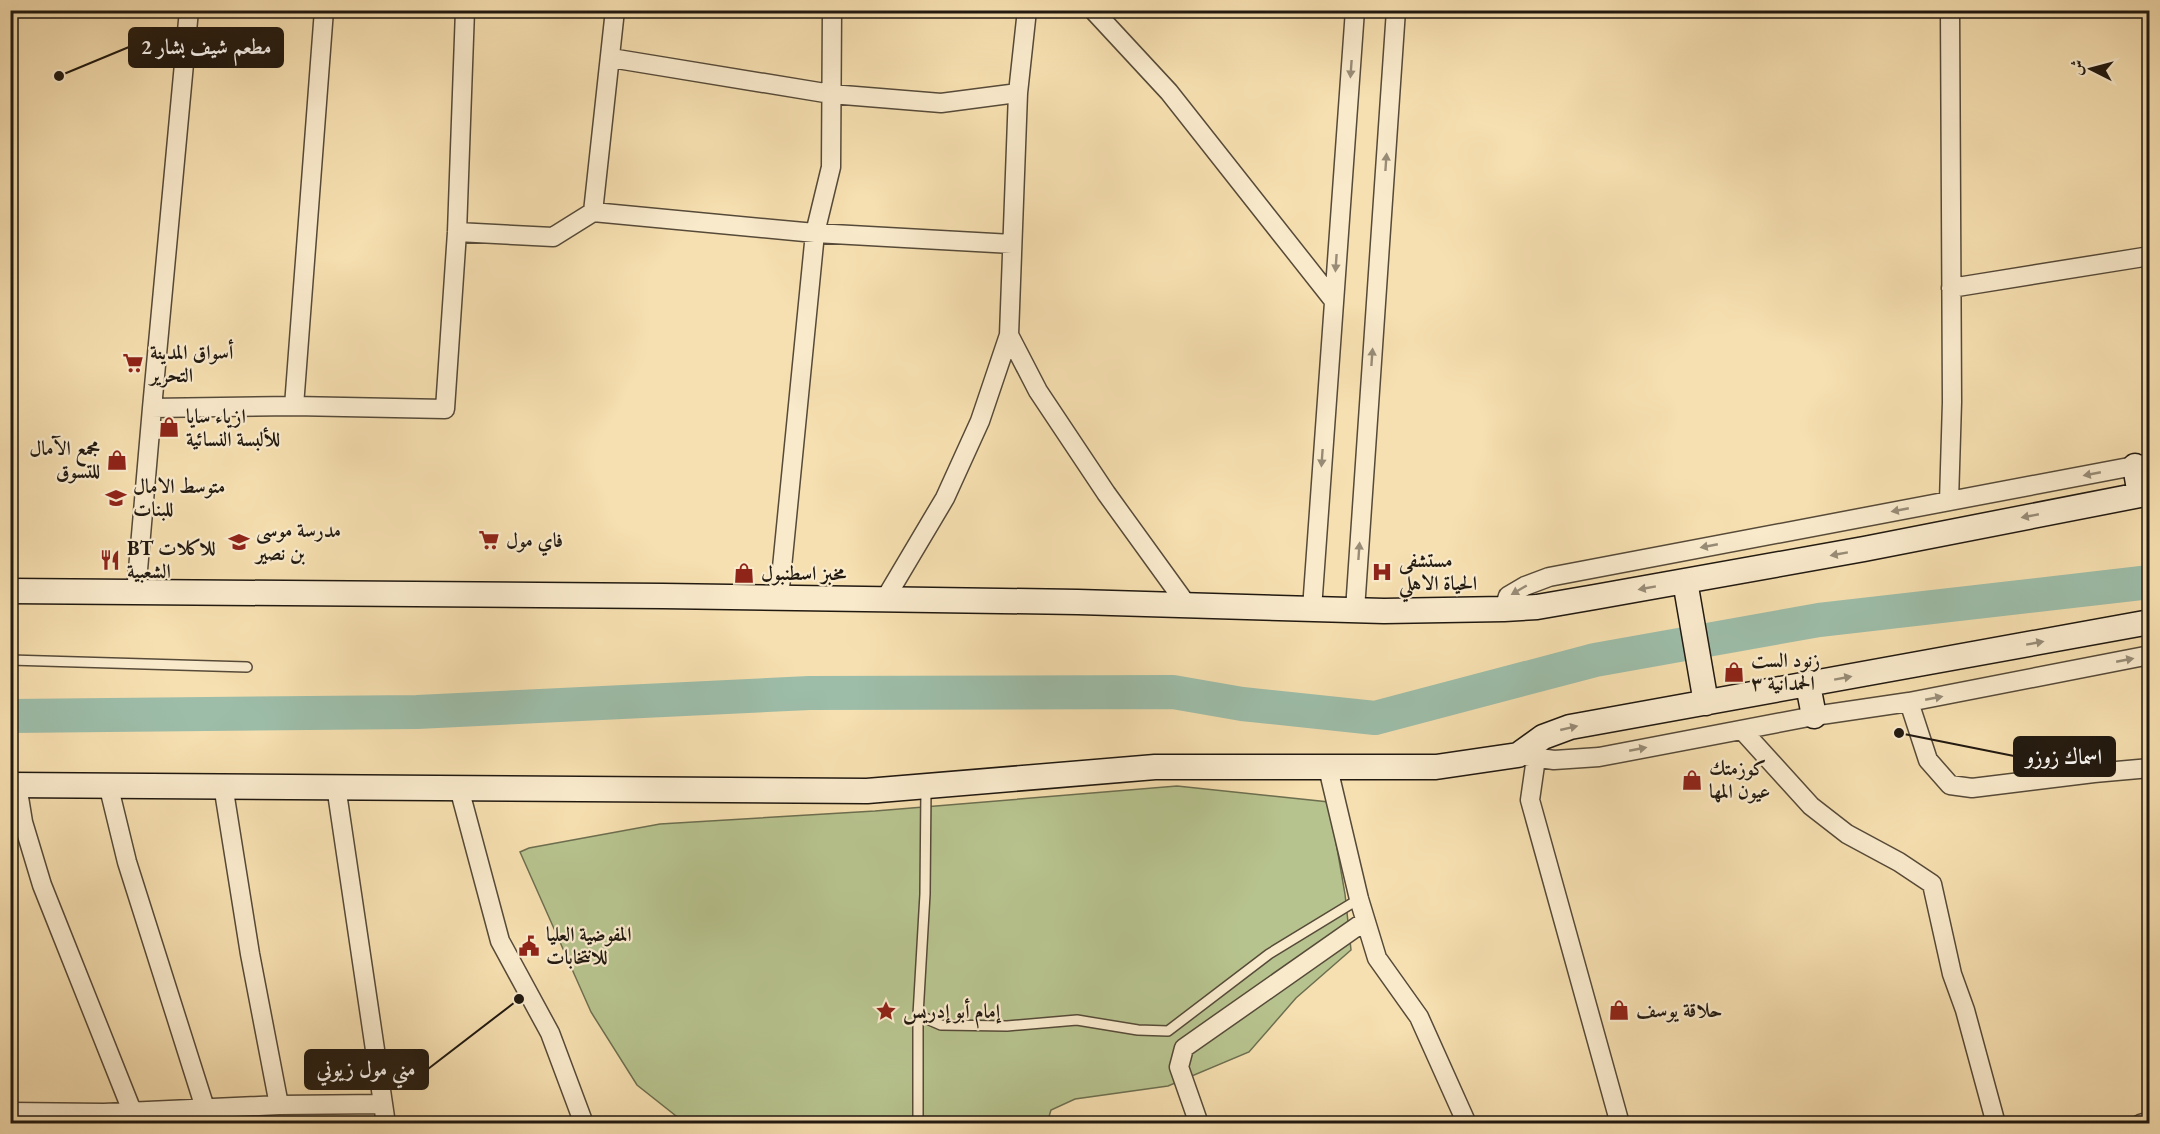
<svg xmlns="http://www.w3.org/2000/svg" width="2160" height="1134" font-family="'EB Garamond',Amiri,serif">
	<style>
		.green { fill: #b7c38e; stroke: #6c6e4f; stroke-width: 1.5 }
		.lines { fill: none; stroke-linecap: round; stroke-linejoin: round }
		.river { stroke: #9dbda9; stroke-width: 34 }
		.lane-casing { stroke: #564a38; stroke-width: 12 }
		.street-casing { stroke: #564a38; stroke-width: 21 }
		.secondary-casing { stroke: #211910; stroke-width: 27 }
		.lane { stroke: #f9eacc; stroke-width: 9 }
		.street { stroke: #f9eacc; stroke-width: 18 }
		.secondary { stroke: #f9eacc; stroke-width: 24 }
		.oneway { fill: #988c77 }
		.labels { text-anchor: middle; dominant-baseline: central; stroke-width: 4.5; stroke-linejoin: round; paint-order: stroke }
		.poi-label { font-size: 20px; font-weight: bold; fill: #211910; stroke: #f9eacc; text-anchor: start }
		.leader { fill: none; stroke: #211910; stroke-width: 2 }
		.callout-dot { fill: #211910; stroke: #f9eacc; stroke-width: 2 }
		.callout { fill: #211910; stroke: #211910; stroke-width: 2 }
		.callout-label { font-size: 21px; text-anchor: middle; font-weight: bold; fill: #fff }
	</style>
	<rect width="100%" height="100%" fill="#f6dfb0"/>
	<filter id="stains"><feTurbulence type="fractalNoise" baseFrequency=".00333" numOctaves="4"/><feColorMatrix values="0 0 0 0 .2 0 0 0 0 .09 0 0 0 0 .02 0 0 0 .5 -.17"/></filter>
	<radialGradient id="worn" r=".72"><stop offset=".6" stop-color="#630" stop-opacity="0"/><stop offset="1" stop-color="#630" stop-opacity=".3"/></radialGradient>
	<path class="green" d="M 1177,786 L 1329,802 L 1345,894 L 1351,950 L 1296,998 L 1249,1052 L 1168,1086 L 1075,1099 L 1051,1110 L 1047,1123 L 685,1123 L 637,1085 L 591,1012 L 520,852 L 529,848 L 660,824 L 875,811 Z"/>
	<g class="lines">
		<path class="river" d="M 10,716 L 417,712 L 809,693 L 1173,692 L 1242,704 L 1375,718 L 1595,660 L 1819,620 L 2150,582"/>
		<g class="lane-casing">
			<path id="lane" d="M 10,660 L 247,667
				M 918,1015 L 941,1025 L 1007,1026 L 1077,1020 L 1138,1030 L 1168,1031 L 1269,954 L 1359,899
				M 918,1124 L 918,1015 L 925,894 L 926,788"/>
		</g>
		<g class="street-casing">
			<path id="street" d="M 189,10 L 152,408 L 294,406 L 445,409 L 457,232 L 465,10
				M 1093,10 L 1169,92 L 1334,301
				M 611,58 L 831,94 L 941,103 L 1018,93
				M 593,212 L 815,233 L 1012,244
				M 457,232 L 553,237 L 593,212 L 615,10
				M 1951,288 L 2150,256
				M 1009,335 L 1038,391 L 1106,493 L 1187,605
				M 294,406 L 324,10
				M 1949,501 L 1952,402 L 1950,10
				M 136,593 L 152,408
				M 779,598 L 815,233 L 831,167 L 832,10
				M 885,599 L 945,498 L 980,421 L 1009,335 L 1018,93 L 1027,10
				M 1312,609 L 1355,10
				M 1504,609 L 1508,596 L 1525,586 L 1549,577 L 2150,463
				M 1355,610 L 1396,10
				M 1909,702 L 1928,760 L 1950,785 L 1972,788 L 2094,773 L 2150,768
				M 1742,730 L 1811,806 L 1847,834 L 1899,862 L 1932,884 L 1952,974 L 1965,1010 L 1996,1124
				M 1518,755 L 1554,760 L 1599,757 L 1814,716 L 1909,702 L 2150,655
				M 1536,758 L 1530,800 L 1620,1124
				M 1328,768 L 1359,899 L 1377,958 L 1419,1017 L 1467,1124
				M 108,784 L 127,862 L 205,1108
				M 17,785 L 23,822 L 42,885 L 132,1111
				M 336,786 L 386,1124
				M 459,788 L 500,941 L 550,1033 L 584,1124
				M 279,1105 L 383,1104
				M 10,1112 L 104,1113 L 279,1105 L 250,954 L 223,785
				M 1199,1124 L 1179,1067 L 1184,1048 L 1365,921
				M 2140,1124 L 2150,1121"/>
		</g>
		<g class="secondary-casing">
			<path id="secondary" d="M 2135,466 L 2140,495
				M 1685,581 L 1706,703
				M 10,591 L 663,596 L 1078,602 L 1384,611 L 1504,609 L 1537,607 L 1595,597 L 1864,549 L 2150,493
				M 1808,685 L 1814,716
				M 10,785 L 867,791 L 1155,767 L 1436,767 L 1518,755 L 1543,737 L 1570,727 L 2150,622"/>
		</g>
		<use href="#lane" class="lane"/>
		<use href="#street" class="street"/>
		<use href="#secondary" class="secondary"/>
	</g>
	<defs><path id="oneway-solid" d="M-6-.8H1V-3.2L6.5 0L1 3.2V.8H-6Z" transform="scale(1.5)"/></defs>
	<g class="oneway">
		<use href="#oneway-solid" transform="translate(1351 69) rotate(94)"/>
		<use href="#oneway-solid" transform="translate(1386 162) rotate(-86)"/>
		<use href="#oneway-solid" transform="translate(1336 263) rotate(94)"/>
		<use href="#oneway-solid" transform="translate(1372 357) rotate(-86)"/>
		<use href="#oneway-solid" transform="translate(1322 458) rotate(94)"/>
		<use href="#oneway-solid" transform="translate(2092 474) rotate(169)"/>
		<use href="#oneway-solid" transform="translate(1900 510) rotate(169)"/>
		<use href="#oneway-solid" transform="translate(2030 516) rotate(169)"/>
		<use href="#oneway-solid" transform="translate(1709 546) rotate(169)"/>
		<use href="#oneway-solid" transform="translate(1359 551) rotate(-86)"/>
		<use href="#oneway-solid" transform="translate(1839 554) rotate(170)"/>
		<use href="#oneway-solid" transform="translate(1647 588) rotate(170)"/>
		<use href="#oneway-solid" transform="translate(1519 590) rotate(150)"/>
		<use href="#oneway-solid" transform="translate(2035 643) rotate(-10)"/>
		<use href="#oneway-solid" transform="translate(2125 660) rotate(-11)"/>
		<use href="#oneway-solid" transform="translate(1843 678) rotate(-10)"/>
		<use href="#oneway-solid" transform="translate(1934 698) rotate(-11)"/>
		<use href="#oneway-solid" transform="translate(1569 728) rotate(-13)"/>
		<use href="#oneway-solid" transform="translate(1638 749) rotate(-11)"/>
	</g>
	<defs>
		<g id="supermarket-bare" transform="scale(1.62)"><path d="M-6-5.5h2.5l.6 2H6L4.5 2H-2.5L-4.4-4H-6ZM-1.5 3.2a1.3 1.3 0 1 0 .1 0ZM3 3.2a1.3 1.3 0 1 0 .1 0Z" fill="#8f2418" stroke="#f9eacc" stroke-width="2.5" paint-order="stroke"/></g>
		<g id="shop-bare" transform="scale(1.62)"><path d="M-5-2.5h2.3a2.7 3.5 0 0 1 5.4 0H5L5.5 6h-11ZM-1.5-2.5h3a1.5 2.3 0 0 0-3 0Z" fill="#8f2418" stroke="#f9eacc" stroke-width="2.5" paint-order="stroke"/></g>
		<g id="school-bare" transform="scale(1.62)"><path d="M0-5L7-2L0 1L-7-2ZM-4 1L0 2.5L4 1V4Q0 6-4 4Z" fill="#8f2418" stroke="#f9eacc" stroke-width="2.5" paint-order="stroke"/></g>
		<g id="restaurant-bare" transform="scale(1.62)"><path d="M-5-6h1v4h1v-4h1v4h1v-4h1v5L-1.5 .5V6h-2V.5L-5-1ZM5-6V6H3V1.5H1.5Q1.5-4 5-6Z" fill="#8f2418" stroke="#f9eacc" stroke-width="2.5" paint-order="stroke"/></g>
		<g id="hospital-bare" transform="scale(1.62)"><path d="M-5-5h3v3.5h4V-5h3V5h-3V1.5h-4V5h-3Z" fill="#8f2418" stroke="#f9eacc" stroke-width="2.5" paint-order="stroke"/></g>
		<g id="civic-bare" transform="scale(1.62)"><path d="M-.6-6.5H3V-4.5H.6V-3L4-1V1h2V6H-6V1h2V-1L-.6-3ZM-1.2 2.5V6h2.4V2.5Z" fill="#8f2418" stroke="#f9eacc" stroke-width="2.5" paint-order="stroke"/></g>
		<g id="sight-bare" transform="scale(1.62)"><path d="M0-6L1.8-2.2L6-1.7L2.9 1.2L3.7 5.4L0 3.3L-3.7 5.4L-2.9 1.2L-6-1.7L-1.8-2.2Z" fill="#8f2418" stroke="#f9eacc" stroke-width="2.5" paint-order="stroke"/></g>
	</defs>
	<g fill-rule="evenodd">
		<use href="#supermarket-bare" x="133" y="363"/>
		<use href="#shop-bare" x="169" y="427"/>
		<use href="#shop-bare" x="117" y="460"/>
		<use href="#school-bare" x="116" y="498"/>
		<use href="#supermarket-bare" x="489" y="540"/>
		<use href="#school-bare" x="239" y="542"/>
		<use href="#restaurant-bare" x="110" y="560"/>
		<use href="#hospital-bare" x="1382" y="572"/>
		<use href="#shop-bare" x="744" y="573"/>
		<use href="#shop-bare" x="1734" y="672"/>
		<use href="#shop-bare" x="1692" y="780"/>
		<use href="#civic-bare" x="529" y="946"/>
		<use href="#shop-bare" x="1619" y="1010"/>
		<use href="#sight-bare" x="886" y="1011"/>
	</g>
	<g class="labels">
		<g class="poi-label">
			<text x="150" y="352">أسواق المدينة<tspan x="150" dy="23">التحرير</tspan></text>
			<text x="186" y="416">ازياء سايا<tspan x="186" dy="23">للألبسة النسائية</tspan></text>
			<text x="100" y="448" text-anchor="end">مجمع الآمال<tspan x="100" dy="23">للتسوق</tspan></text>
			<text x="133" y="486">متوسط الامال<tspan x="133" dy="23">للبنات</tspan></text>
			<text x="256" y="530">مدرسة موسى<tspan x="256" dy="23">بن نصير</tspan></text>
			<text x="506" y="540">فاي مول</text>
			<text x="127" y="548">BT للاكلات<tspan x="127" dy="23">الشعبية</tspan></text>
			<text x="1399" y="560">مستشفى<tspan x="1399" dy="23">الحياة الاهلي</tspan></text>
			<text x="761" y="573">مخبز اسطنبول</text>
			<text x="1751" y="660">زنود الست<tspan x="1751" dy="23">الحمدانية ٣</tspan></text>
			<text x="1709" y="768">كوزمتك<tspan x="1709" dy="23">عيون المها</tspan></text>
			<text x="546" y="934">المفوضية العليا<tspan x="546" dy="23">للانتخابات</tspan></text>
			<text x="1636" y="1010">حلاقة يوسف</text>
			<text x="903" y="1011">إمام أبو إدريس</text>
		</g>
	</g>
	<path class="leader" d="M59 76L129 47M1899 733L2014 756M519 999L428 1069"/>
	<g class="callout-dot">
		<circle cx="59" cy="76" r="6"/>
		<circle cx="1899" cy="733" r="6"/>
		<circle cx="519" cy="999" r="6"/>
	</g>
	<g class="callout">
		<rect x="129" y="28" width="154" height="39" rx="6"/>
		<rect x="2014" y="737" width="101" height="39" rx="6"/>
		<rect x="305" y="1050" width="123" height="39" rx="6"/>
	</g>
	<g class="callout-label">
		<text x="206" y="54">مطعم شيف بشار 2</text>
		<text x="2064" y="764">اسماك زوزو</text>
		<text x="366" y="1076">مني مول زيوني</text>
	</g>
	<rect width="2160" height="1134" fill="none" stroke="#f6dfb0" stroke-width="36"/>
	<rect x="12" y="12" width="2136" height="1110" fill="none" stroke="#211910" stroke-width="3"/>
	<rect x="18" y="18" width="2124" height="1098" fill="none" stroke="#211910" stroke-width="1.5"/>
	<g transform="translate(2091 69) rotate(276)" stroke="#f9eacc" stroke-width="4.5" paint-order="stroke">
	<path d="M0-4.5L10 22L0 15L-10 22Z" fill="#211910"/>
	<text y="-9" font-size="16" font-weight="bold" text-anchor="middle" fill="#211910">ش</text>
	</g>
	<rect width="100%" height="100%" filter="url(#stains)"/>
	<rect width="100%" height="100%" fill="url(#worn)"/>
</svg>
